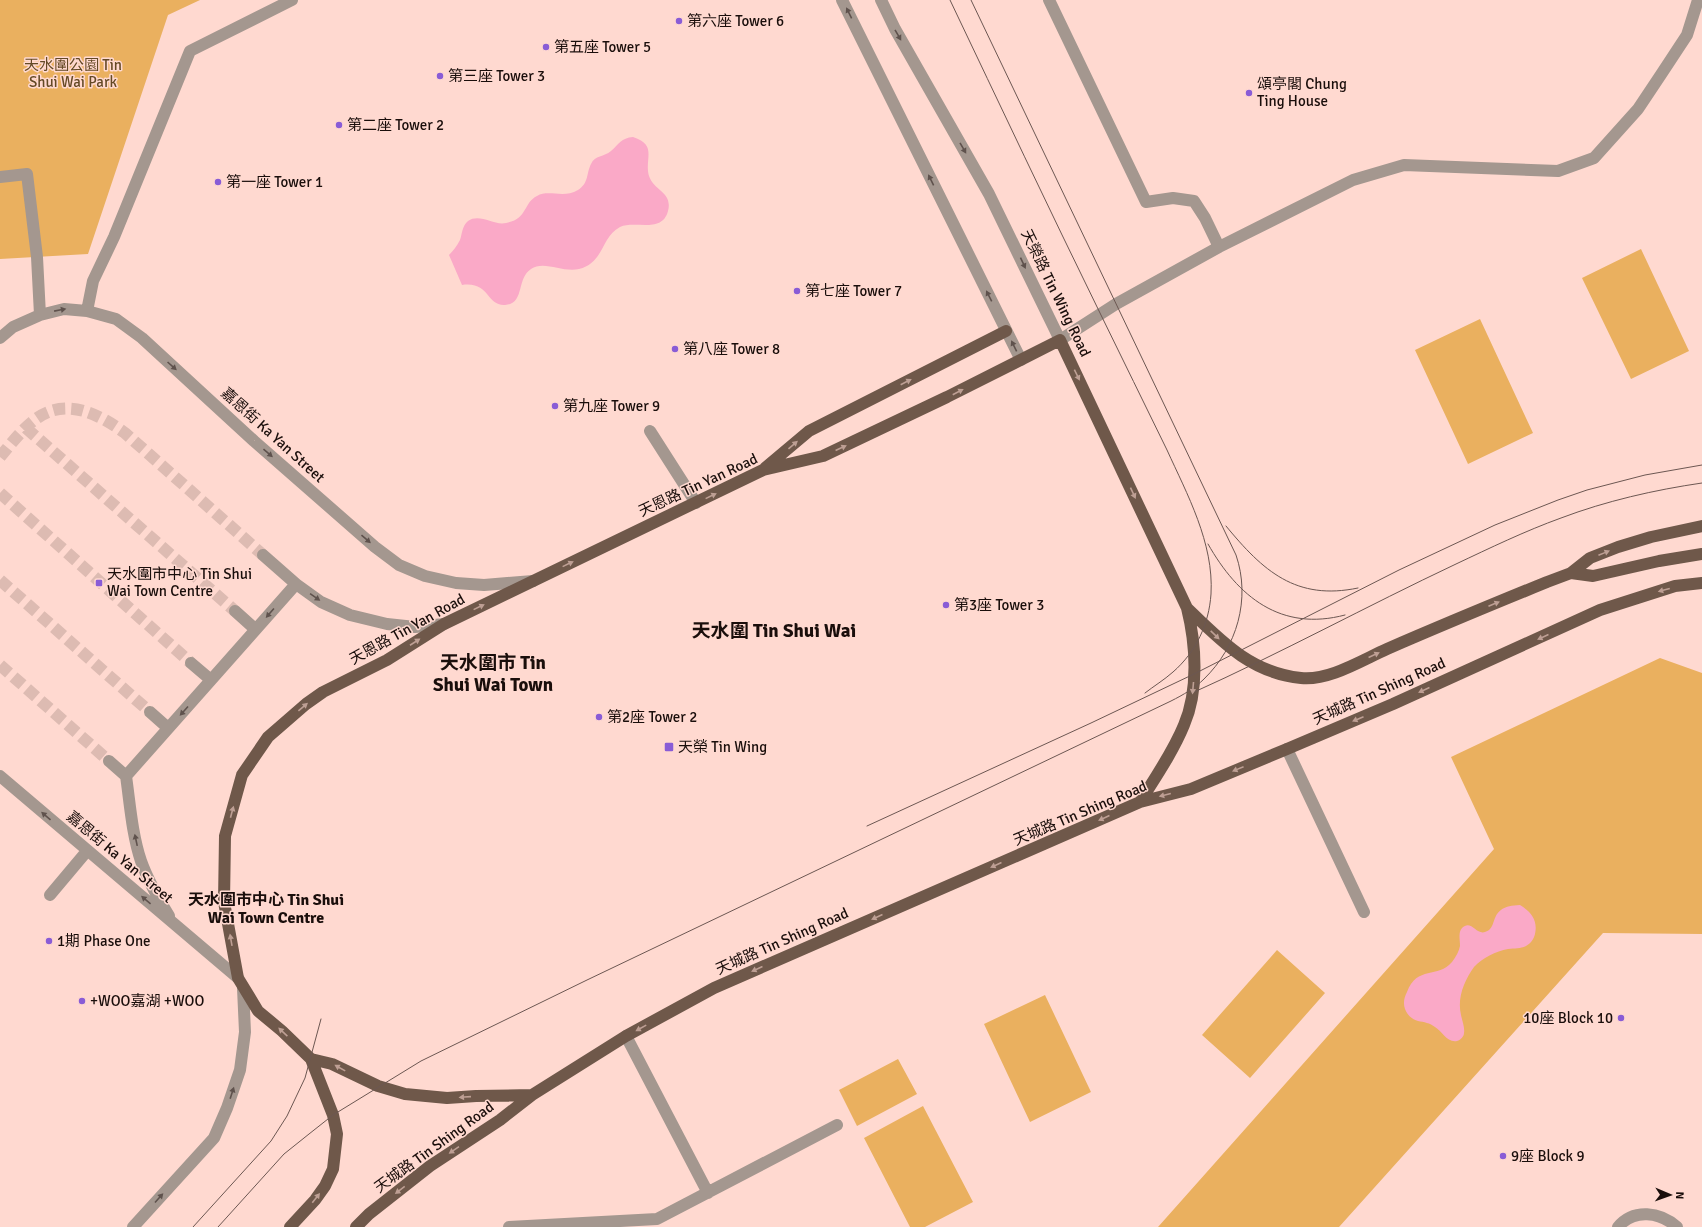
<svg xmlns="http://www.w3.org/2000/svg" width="1702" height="1227" font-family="Signika,'Noto Sans TC',sans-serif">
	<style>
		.green { fill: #eab05f }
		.water { fill: #faa9c7 }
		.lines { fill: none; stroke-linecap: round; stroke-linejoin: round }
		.minor-tunnel { stroke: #ddbbb2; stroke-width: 12; stroke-dasharray: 12 6; stroke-linecap: butt }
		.minor { stroke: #a4978f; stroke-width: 12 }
		.major { stroke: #6f584a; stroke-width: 12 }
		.tram { stroke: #6c5752; stroke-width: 1 }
		.oneway { fill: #5f524d }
		.oneway2 { fill: #be9f94 }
		.poi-dot { fill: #895cd6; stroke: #ffd9d0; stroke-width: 1.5 }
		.labels { text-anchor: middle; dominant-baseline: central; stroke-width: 3; stroke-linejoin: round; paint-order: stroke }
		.poi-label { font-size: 15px; fill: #1a0e0b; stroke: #ffd9d0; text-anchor: start }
		.park-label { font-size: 15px; fill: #644925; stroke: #ffd9d0 }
		.street-label { font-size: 15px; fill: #1a0e0b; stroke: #ffd9d0 }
		.neighbourhood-label { font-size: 16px; font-weight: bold; fill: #1a0e0b; stroke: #ffd9d0 }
		.district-label { font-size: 19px; font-weight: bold; fill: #1a0e0b; stroke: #ffd9d0 }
	</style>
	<rect width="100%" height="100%" fill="#ffd9d0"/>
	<path class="green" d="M 0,0 L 200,0 L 168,15 L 88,254 L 0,259 Z
		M 1641,249 L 1689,351 L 1631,379 L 1582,278 Z
		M 1480,319 L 1533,433 L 1468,464 L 1415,350 Z
		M 1660,658 L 1702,673 L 1702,934 L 1603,933 L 1339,1227 L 1158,1227 L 1494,849 L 1451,757 Z
		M 1277,950 L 1325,993 L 1250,1078 L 1202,1035 Z
		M 1045,995 L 1091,1092 L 1030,1122 L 984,1024 Z
		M 898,1059 L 917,1094 L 857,1126 L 839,1090 Z
		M 923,1106 L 973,1202 L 925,1227 L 910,1227 L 864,1138 Z"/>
	<path class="water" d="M 633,137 C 658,145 644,159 649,176 C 654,191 673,192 668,211 C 662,234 635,220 620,227 C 601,237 604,263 579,269 C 563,273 544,260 531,269 C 516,279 525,304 505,305 C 486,306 490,281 462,285 L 449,255 C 453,251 457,246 460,240 C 462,234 462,226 468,221 C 480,213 494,226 506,223 C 528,219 523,203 537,196 C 549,189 563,199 578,190 C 589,183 586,174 591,164 C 595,155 604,157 611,151 C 619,144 621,138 633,137 Z
		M 1520,905 C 1531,912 1538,920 1535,934 C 1534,939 1530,944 1526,946 C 1520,949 1515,948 1508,949 C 1496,951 1482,958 1474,967 C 1464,981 1457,998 1461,1015 C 1462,1020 1465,1028 1464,1033 C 1464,1036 1461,1040 1457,1041 C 1447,1043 1442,1031 1435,1027 C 1430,1023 1424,1022 1418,1021 C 1413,1020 1407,1015 1405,1009 C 1403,1003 1404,998 1407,992 C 1417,965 1438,979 1452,962 C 1456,957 1459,951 1460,946 C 1460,940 1458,932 1462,928 C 1471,919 1476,935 1485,932 C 1500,928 1486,906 1520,905 Z"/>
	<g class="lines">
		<path class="minor-tunnel" d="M 26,428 L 235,611
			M 0,457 C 10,445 20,432 32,422 C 63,396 96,412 125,433 L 263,555
			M 0,493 L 191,663
			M 0,580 L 150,712
			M 0,665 L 109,761"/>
		<path class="minor" d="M 842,0 L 1021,360
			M 881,0 L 895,29 L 989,194 L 1060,340 L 1116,304 L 1219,247 L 1353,180 L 1404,165 L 1558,171 L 1594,158 L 1638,109 L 1662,73 L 1687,35 L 1698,0
			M 1049,0 L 1146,202 L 1173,198 L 1194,201 L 1205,218 L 1219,247
			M 0,177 L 27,174 L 37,257 L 40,315
			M 87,311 L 93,281 L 114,237 L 190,51 L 292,0
			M 0,338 L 13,327 L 40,315 L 64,309 L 87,311 L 116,319 L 142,338 L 254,441 L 375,547 L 399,565 L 425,576 L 456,583 L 484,585 L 533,581
			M 650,431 L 696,503
			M 263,555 L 296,584 L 321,602 L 350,615 L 387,624 L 415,627 L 444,624
			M 235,611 L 255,629
			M 191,663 L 211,680
			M 150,712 L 168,728
			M 1287,749 L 1364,912
			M 109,761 L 126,776 C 130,804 132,834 141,861 C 148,881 158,898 169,916
			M 0,776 L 238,978
			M 126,776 L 296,584
			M 50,895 L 87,851
			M 626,1036 L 708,1193
			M 133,1227 L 214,1138 L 227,1108 L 240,1070 L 245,1032 L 243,988
			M 509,1227 L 657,1219 L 837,1125
			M 1618,1227 C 1634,1208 1660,1212 1677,1227"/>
		<path class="major" d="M 765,468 L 809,431 L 1006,331
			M 1571,573 L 1593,576 L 1659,561 L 1702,554
			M 1187,608 C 1221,641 1251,673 1301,678 C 1329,681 1362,660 1387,649 C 1440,626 1493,604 1547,582 L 1571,573 L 1590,558 L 1618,547 L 1651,537 L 1702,526
			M 311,1059 L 332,1064 L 378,1086 L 405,1094 L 447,1098 L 476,1096 L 532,1095
			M 290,1227 L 315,1200 L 325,1186 L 333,1169 L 337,1134 L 333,1115 L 311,1059 L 282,1031 L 258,1011 L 238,978 L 224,902 L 225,836 L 242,775 L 268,737 L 306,704 L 323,692 L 387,660 L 444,624 L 763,470 L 823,456 L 947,397 L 1060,340 L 1187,608 C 1196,644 1199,690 1184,725 C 1173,752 1155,778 1140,802
			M 356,1227 L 369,1214 L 430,1166 L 500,1120 L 532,1095 L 626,1036 L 714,988 L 1140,802 L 1191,789 L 1287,749 L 1393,704 L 1600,610 L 1675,586 L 1702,583"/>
		<path class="tram" d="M 950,0 C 1000,105 1049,209 1100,313 C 1122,359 1145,404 1167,450 C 1187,494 1214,543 1211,594 C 1209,624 1196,652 1173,672 C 1164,680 1154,686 1145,693
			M 1226,526 C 1263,571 1296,601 1358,588
			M 1208,544 C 1238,597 1281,632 1345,615
			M 1192,693 C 1281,653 1367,606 1456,564 C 1490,548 1525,531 1561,518 C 1606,501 1654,490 1702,483
			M 867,826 L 1091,723 L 1194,674 L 1399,570 L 1495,525 L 1558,500 L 1587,490 L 1645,475 L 1702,465
			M 193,1227 L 271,1141 L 287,1116 L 305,1078 L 321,1019
			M 218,1227 L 284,1154 L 309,1134 L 333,1115 L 421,1061 L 587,980 L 1171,701 C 1183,695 1195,688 1204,679 C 1237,647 1251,599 1236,555 L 971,0"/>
	</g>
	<defs><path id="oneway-solid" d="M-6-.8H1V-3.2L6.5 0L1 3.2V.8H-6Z"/></defs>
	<g class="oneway">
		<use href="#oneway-solid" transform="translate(849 13) rotate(-116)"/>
		<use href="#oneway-solid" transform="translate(898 35) rotate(60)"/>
		<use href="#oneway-solid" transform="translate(963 148) rotate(60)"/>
		<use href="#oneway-solid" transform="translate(931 180) rotate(-116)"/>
		<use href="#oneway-solid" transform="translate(1023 263) rotate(65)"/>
		<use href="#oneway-solid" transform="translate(989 296) rotate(-117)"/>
		<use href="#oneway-solid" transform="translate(60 310) rotate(-11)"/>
		<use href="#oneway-solid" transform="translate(1014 346) rotate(-116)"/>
		<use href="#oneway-solid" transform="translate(172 366) rotate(42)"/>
		<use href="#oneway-solid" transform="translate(268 453) rotate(41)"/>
		<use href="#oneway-solid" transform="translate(366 539) rotate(41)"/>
		<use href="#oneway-solid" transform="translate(315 597) rotate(35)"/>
		<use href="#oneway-solid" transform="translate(270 613) rotate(131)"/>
		<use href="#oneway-solid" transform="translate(184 711) rotate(132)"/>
		<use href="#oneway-solid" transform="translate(46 816) rotate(-139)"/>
		<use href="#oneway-solid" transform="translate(136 840) rotate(-102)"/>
		<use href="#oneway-solid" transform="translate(146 900) rotate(-140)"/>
		<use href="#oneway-solid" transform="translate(232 1093) rotate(-72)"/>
		<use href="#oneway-solid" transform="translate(159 1198) rotate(-48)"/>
	</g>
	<g class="oneway2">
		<use href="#oneway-solid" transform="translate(1077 375) rotate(64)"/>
		<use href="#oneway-solid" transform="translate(906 382) rotate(-27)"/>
		<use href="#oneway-solid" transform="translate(958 392) rotate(-28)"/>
		<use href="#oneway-solid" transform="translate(793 445) rotate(-41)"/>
		<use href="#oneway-solid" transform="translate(841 448) rotate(-25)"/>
		<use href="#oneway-solid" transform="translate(1133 493) rotate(65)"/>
		<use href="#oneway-solid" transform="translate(711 496) rotate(-26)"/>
		<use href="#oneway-solid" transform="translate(1604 553) rotate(-22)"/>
		<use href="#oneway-solid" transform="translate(568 564) rotate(-26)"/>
		<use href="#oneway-solid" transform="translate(1664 590) rotate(165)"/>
		<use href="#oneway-solid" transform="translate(1494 604) rotate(-23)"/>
		<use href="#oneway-solid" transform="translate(479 607) rotate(-26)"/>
		<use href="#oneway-solid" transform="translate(1215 635) rotate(44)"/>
		<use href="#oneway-solid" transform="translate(1543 637) rotate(156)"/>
		<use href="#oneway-solid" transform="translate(415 642) rotate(-33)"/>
		<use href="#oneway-solid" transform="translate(1374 655) rotate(-25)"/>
		<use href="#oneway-solid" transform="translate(1193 688) rotate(95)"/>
		<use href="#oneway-solid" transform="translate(1424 690) rotate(156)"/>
		<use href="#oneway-solid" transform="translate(303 707) rotate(-40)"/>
		<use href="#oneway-solid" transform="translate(1358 719) rotate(157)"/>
		<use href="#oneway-solid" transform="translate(1238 769) rotate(158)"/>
		<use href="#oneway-solid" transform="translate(1165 795) rotate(166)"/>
		<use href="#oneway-solid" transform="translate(232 812) rotate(-75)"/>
		<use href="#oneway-solid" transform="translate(1104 818) rotate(156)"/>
		<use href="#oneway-solid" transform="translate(996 865) rotate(156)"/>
		<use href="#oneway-solid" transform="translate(877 917) rotate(156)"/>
		<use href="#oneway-solid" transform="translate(231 940) rotate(-100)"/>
		<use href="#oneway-solid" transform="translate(757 969) rotate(156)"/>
		<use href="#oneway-solid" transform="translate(641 1028) rotate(151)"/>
		<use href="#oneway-solid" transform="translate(283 1032) rotate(-137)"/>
		<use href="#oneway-solid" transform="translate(340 1068) rotate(-151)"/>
		<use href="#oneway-solid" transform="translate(465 1097) rotate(176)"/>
		<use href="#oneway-solid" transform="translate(454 1150) rotate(146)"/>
		<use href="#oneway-solid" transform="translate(400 1190) rotate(142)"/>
		<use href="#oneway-solid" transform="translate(316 1198) rotate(-52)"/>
	</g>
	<g class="poi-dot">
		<circle cx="679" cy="21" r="4"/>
		<circle cx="546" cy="47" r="4"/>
		<circle cx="440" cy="76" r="4"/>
		<circle cx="1249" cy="93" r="4"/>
		<circle cx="339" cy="125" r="4"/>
		<circle cx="218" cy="182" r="4"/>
		<circle cx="797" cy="291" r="4"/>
		<circle cx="675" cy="349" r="4"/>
		<circle cx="555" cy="406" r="4"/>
		<rect x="95" y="579" width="8" height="8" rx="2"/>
		<circle cx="946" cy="605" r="4"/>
		<circle cx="599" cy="717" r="4"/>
		<rect x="664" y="742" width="10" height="10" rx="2"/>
		<circle cx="49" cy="941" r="4"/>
		<circle cx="82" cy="1001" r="4"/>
		<circle cx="1621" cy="1018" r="4"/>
		<circle cx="1503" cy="1156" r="4"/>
	</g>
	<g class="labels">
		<g class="poi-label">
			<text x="687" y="21">第六座 Tower 6</text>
			<text x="554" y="47">第五座 Tower 5</text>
			<text x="448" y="76">第三座 Tower 3</text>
			<text x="1257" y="84">頌亭閣 Chung<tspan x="1257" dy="17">Ting House</tspan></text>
			<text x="347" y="125">第二座 Tower 2</text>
			<text x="226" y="182">第一座 Tower 1</text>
			<text x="805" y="291">第七座 Tower 7</text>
			<text x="683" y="349">第八座 Tower 8</text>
			<text x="563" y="406">第九座 Tower 9</text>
			<text x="107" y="574">天水圍市中心 Tin Shui<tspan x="107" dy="17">Wai Town Centre</tspan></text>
			<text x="954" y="605">第3座 Tower 3</text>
			<text x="607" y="717">第2座 Tower 2</text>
			<text x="678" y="747">天榮 Tin Wing</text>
			<text x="57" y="941">1期 Phase One</text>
			<text x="90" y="1001">+WOO嘉湖 +WOO</text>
			<text x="1613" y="1018" text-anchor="end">10座 Block 10</text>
			<text x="1511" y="1156">9座 Block 9</text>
		</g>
		<g class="park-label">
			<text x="73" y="65">天水圍公園 Tin<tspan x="73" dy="17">Shui Wai Park</tspan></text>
		</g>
		<g class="street-label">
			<text transform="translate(1056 293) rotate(64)">天榮路 Tin Wing Road</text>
			<text transform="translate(273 435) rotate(42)">嘉恩街 Ka Yan Street</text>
			<text transform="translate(698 485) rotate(-25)">天恩路 Tin Yan Road</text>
			<text transform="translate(407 629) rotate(-29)">天恩路 Tin Yan Road</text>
			<text transform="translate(1379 691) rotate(-24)">天城路 Tin Shing Road</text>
			<text transform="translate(1080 813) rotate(-23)">天城路 Tin Shing Road</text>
			<text transform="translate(120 857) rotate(40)">嘉恩街 Ka Yan Street</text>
			<text transform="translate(782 941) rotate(-24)">天城路 Tin Shing Road</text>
			<text transform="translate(434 1147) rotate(-36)">天城路 Tin Shing Road</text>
		</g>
		<g class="neighbourhood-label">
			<text x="266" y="900">天水圍市中心 Tin Shui<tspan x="266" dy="18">Wai Town Centre</tspan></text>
		</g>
		<g class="district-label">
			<text x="774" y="631">天水圍 Tin Shui Wai</text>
			<text x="493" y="663">天水圍市 Tin<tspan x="493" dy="22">Shui Wai Town</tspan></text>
		</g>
	</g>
	<g transform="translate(1670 1195) rotate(92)" stroke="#ffd9d0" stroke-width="3" paint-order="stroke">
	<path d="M0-3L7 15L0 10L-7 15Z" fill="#1a0e0b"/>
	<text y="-6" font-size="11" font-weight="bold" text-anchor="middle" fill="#1a0e0b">N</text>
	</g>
</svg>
